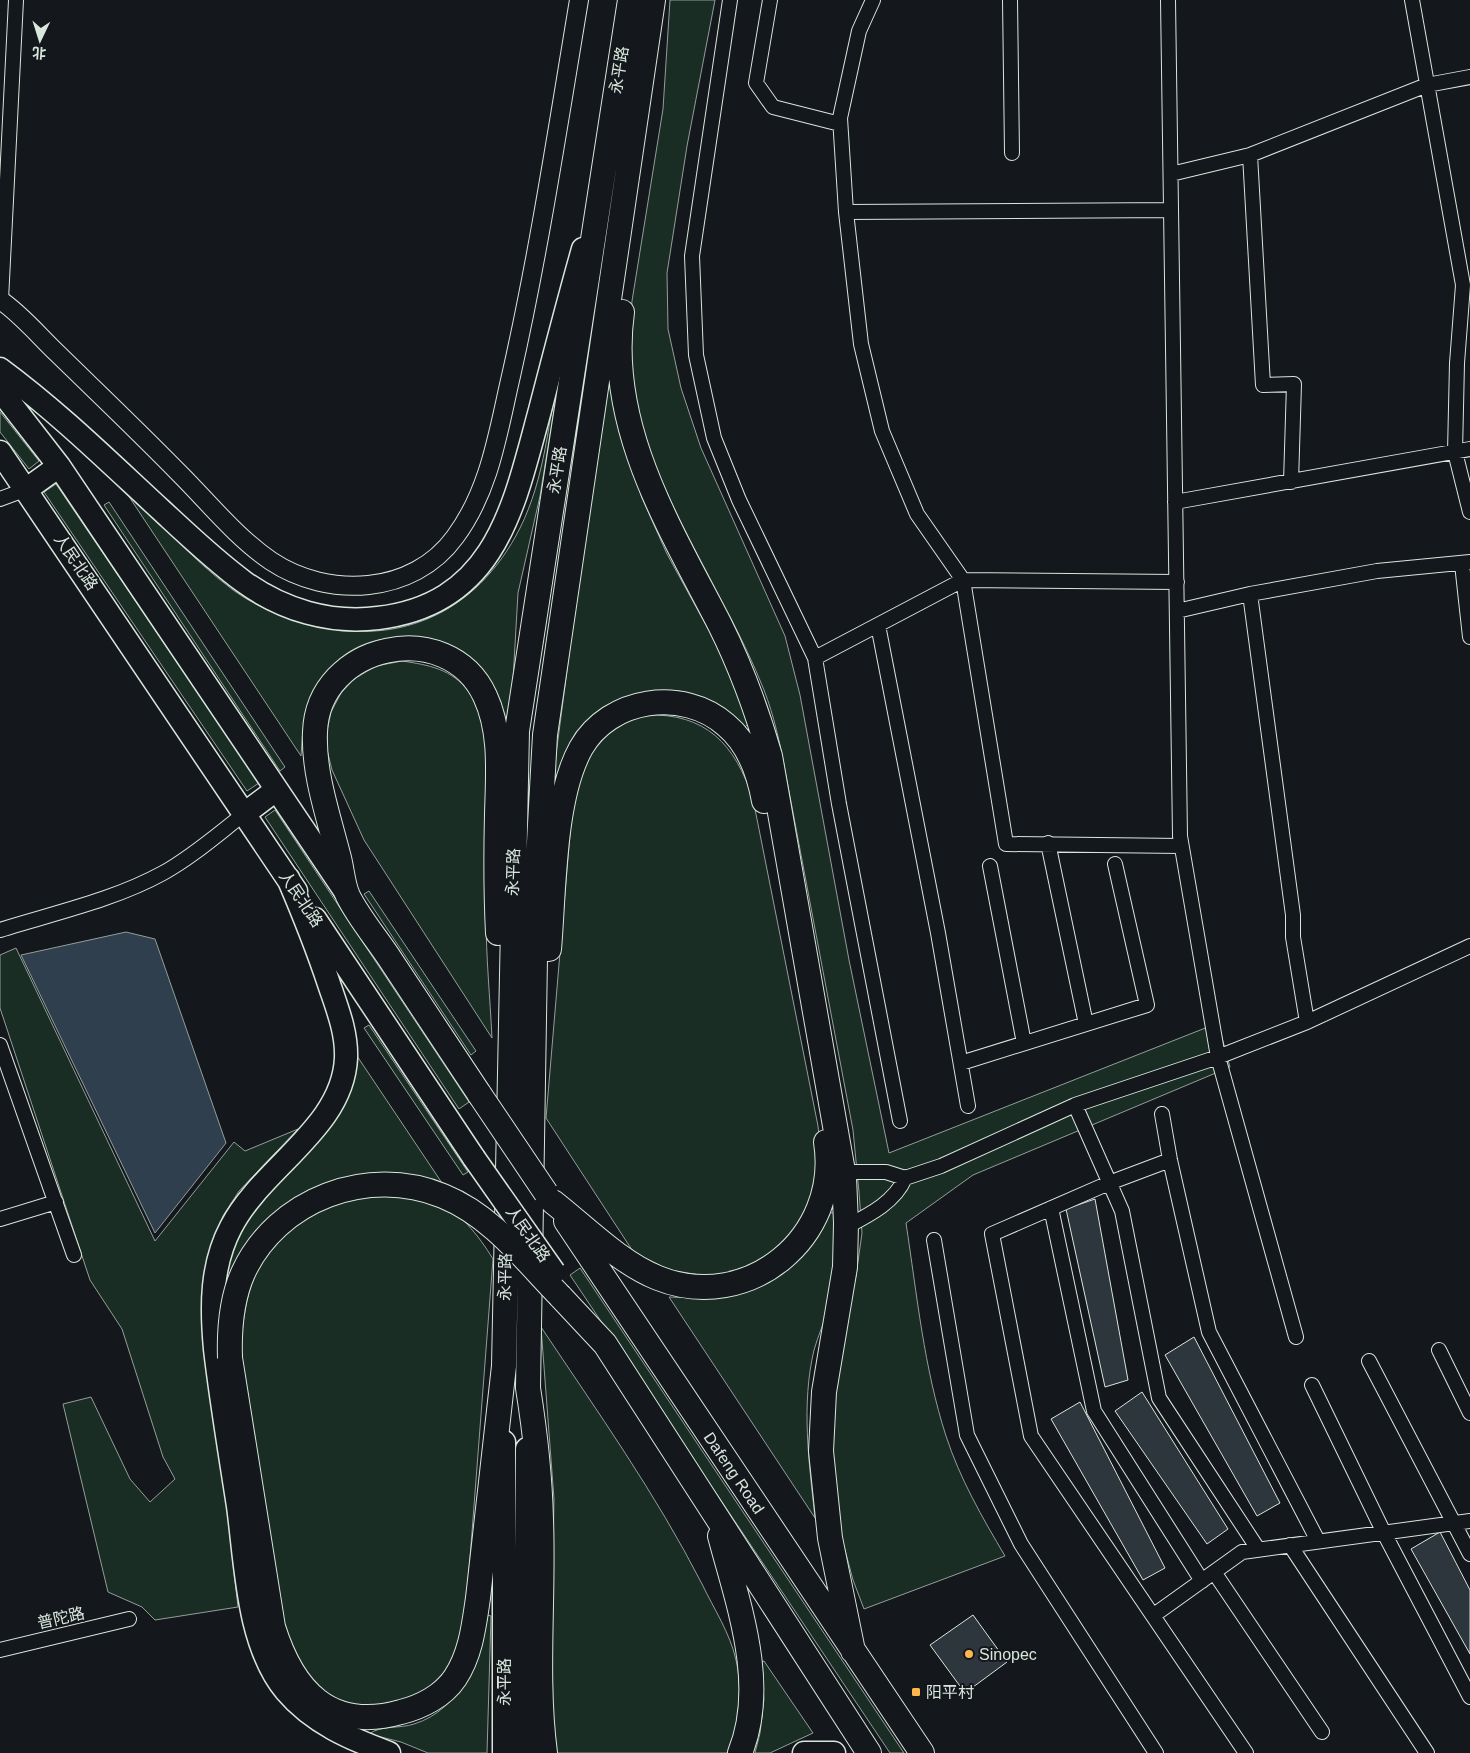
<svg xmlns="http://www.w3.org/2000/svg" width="1470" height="1753" font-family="Arial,'Noto Sans SC',sans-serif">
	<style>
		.green { fill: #1a2d24; stroke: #939e99 }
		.water { fill: #2f3f4d; stroke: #939e99 }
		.building { fill: #2c363c; stroke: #d8e6dc }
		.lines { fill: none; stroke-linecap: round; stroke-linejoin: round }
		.minor-casing { stroke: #d8e6dc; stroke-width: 16 }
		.tertiary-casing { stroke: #d8e6dc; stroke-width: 20 }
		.primary-casing { stroke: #d8e6dc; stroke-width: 25 }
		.trunk-casing { stroke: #d8e6dc; stroke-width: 26 }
		.minor { stroke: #14181c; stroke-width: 14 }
		.tertiary { stroke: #14181c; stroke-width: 18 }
		.primary { stroke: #14181c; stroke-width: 22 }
		.trunk { stroke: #14181c; stroke-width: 24 }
		.primary-bridge-casing { stroke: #d8e6dc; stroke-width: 25; stroke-linecap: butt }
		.trunk-bridge-casing { stroke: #d8e6dc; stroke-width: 26; stroke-linecap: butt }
		.primary-bridge { stroke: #14181c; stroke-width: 22 }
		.trunk-bridge { stroke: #14181c; stroke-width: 24 }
		.poi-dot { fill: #ffb74d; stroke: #14181c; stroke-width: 2 }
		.labels { text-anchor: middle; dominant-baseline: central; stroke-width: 4; stroke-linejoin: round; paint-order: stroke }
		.street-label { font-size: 16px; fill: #d8e6dc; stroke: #14181c }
		.poi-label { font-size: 16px; fill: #d8e6dc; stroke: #14181c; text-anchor: start }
	</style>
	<rect width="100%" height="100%" fill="#14181c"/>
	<path class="green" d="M 670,0 L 715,0 L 687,146 L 667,273 L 668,329 L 681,388 L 701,448 L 785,636 L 800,695 L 849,960 L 889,1153 L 1218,1023 L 1230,1067 L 973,1175 L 906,1223 C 917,1295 924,1368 946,1436 C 960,1479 982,1517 1005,1556 L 864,1609 L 853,1580 L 841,1535 L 832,1481 L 833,1378 L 856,1276 L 862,1233 L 859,1192 L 853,1130 L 785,770 C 780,743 774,716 764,690 C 723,587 652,496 632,385 C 628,358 630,328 632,301 L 663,109 Z
		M 608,356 L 629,459 L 642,498 L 667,554 L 723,656 L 751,721 L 745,727 L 725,709 L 702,697 L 679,691 L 644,693 L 560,776 L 553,778 Z
		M 559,366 L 561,367 L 540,496 L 518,593 L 510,732 L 425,640 C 365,630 321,657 306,717 C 302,729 302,743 301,756 L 116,477 C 153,515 190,558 233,590 C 254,605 277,615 301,622 C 395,650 476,615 520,528 C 545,478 549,420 559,366 Z
		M 0,412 L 39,461 L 29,469 L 0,432 Z
		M 56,484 L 259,783 L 247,791 L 44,492 Z
		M 109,502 L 285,767 L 280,771 L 104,505 Z
		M 402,661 C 429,665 452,669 469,692 C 500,734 485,861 486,916 C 486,957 490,997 492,1038 L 364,840 L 332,770 L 327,750 L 327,731 L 331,712 L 341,693 L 354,679 L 376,666 Z
		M 646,715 C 706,713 735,744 753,799 L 818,1126 L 820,1146 L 815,1193 L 795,1235 L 756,1264 L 723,1274 L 706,1276 L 670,1270 L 634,1253 L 546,1118 L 573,799 L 592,748 L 616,725 Z
		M 275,810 L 469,1102 L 459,1109 L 265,817 Z
		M 369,891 L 476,1051 L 471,1055 L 364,894 Z
		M 16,948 L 155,1241 L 234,1142 L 245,1151 L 298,1129 L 239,1191 L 223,1216 L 211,1247 L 217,1421 L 238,1607 L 155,1620 L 142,1607 L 108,1592 L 63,1404 L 91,1397 L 130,1479 L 150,1502 L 175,1479 L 163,1457 L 122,1329 L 90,1280 L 0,1008 L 0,955 Z
		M 369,1025 L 468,1172 L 463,1175 L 364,1028 Z
		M 357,1056 L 442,1183 L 418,1176 L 338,1181 L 226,1294 L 221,1292 L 224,1274 L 238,1235 Z
		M 374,1193 C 391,1195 417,1195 433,1200 C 459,1210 479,1236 493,1259 L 467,1597 L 460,1640 L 453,1657 L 444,1672 L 433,1684 L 413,1697 L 378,1708 L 347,1704 L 318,1689 L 286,1641 L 241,1378 C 240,1318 246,1257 299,1220 C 306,1215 314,1207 322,1205 C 338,1199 357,1197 374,1193 Z
		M 829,1212 L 836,1214 C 839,1243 835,1281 828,1309 C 824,1323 818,1336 814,1350 C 801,1405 809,1462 815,1518 L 669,1297 L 698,1298 L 727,1295 Z
		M 580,1268 L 904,1753 L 890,1753 L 570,1275 Z
		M 541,1327 C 597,1411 656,1494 702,1584 C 714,1609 730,1633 736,1660 C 743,1691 739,1724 727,1753 L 555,1753 L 550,1721 L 554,1499 Z
		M 488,1615 L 491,1616 L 487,1753 L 428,1753 L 401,1742 L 369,1734 C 381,1725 399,1729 414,1724 C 460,1710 480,1659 488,1615 Z
		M 764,1661 L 813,1733 L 770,1753 L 755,1753 L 760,1733 L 764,1699 L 761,1662 Z"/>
	<path class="water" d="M 126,932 L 155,939 L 226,1143 L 155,1233 L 21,955 Z"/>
	<path class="building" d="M 1095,1199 L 1128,1380 L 1105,1387 L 1066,1209 Z
		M 1194,1337 L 1280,1503 L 1257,1516 L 1165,1355 Z
		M 1142,1392 L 1228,1529 L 1207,1544 L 1115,1411 Z
		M 1080,1402 L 1165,1568 L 1143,1580 L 1051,1419 Z
		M 1440,1532 L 1470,1590 L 1470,1654 L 1411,1549 Z
		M 973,1615 L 1007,1662 L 965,1693 L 930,1645 Z"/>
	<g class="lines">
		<g class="minor-casing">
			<path id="minor" d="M 730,0 L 692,256 L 696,355 L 714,438 L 739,500 L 815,658 L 839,804 L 900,1121
				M 770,0 L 756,83 L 773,107 L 840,124
				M 873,0 L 859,31 L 840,118 L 846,212 L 861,344 L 882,431 L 917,514 L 963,580 L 1006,844 L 1181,846
				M 1010,0 L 1012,153
				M 1168,0 L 1180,836 L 1218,1057 L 1296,1337
				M 1412,0 L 1463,285 L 1457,363 L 1455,452 L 1470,512
				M 1250,155 L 1263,385 L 1294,384 L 1291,482
				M 1171,174 L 1250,155 L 1427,85 L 1470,77
				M 846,212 L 1171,210
				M 1,300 L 16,0
				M 0,499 L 27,489
				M 1175,502 L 1470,449
				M 1462,564 L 1470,637
				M 1250,594 L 1293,915 L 1293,937 L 1307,1022
				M 1177,611 L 1250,594 L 1377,571 L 1470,562
				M 878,625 L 938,933 L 968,1106
				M 815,658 L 963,580 L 1177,582
				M 1048,843 L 1086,1024
				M 990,866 L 1024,1043
				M 0,930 C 54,913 114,900 163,873 C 192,857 218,834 244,814
				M 0,1045 L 74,1255
				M 961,1063 L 1147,1005 L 1115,864
				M 1075,1105 L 1122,1211 L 1159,1398 L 1258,1549
				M 1162,1114 L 1170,1160 L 1209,1332 L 1318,1541
				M 1170,1160 L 1109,1183 L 992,1234 L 1031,1436 L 1246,1753
				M 843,1172 L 886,1172 L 905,1178 L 941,1166 L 1075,1105 L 1218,1057 L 1307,1022 L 1470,946
				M 1051,1208 L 1094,1411 L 1202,1581
				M 0,1219 L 56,1202
				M 846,1227 C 869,1215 895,1202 905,1178
				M 934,1240 L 967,1435 L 1021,1544 L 1156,1753
				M 1439,1350 L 1470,1413
				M 1369,1361 L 1470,1554
				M 1312,1385 L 1384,1533 L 1470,1697
				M 1290,1545 L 1427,1753
				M 1214,1572 L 1322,1732
				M 1154,1615 L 1242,1552 L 1470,1521
				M 0,1650 L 129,1619"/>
		</g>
		<g class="tertiary-casing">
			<path id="tertiary" d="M 0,300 C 20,313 40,337 58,354 C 99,394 140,433 180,474 C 209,503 237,538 271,561 C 328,599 413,595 455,537 C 490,490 498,432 511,376 C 539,252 558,126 579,0"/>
		</g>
		<g class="primary-casing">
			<path id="primary" d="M 0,369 C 57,411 108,461 160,509 C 187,534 214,560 244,582 C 283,610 330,624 378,618 C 496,604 514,506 540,410 C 554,356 568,302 583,249
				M 0,390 L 59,466 L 345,891
				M 0,452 L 296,891
				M 27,489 L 59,466
				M 244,814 L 276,790
				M 288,878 C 303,913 317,948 329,984 C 337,1008 347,1032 346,1058 C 343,1128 262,1167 231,1227 C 211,1265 211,1306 215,1349 C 221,1401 230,1454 238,1506 C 246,1565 247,1644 286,1691 C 313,1723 351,1739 389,1753
				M 315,919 L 474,1158
				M 504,1753 L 504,1442
				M 524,1753 L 527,1449
				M 804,1753 L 834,1753"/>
		</g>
		<g class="trunk-casing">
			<path id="trunk" d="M 622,312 C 606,426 670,528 720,625 C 741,667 757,711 770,756 L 844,1177 L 846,1223 L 845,1267 L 824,1392 L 821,1451 L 830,1538 L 853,1651
				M 549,949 C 554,891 553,798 581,748 C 609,698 683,687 726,725 C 749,744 759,773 764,801
				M 480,1095 C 450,1050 420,1004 390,959 C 377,939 359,918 348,896 C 343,885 342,870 339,858 C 329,818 313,773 315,732 C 318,643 448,616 485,696 C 502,732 498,775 497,814 C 496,854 496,893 498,933
				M 553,1202 C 585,1227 620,1263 658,1278 C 748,1314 841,1237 826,1142
				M 566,1221 L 922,1753
				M 560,1296 L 605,1344 L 869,1753
				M 230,1358 L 273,1627 C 293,1691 330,1732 401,1712 C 421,1707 443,1696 455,1678 C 471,1654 474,1625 478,1598 L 504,1366 L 517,731 L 630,0
				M 720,1536 C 738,1604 768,1684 740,1753
				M 545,1753 C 535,1676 544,1598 541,1520 C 540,1476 535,1432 528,1388 L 536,896 L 545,735 L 653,0"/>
		</g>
		<use href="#minor" class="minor"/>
		<use href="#tertiary" class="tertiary"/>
		<use href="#primary" class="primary"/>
		<use href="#trunk" class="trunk"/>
		<g class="primary-bridge-casing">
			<path id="primary-bridge" d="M 474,1158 L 554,1272"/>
		</g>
		<g class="trunk-bridge-casing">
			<path id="trunk-bridge" d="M 480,1095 L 546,1193
				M 230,1358 C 229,1329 231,1300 243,1273 C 277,1199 368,1165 443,1196 C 492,1216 524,1259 560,1296"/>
		</g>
		<use href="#primary-bridge" class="primary-bridge"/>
		<use href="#trunk-bridge" class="trunk-bridge"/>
	</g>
	<g class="poi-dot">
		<circle cx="969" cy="1654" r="5"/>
		<rect x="911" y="1687" width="10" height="10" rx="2.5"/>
	</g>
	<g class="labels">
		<g class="street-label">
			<text transform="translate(619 70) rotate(-81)">永平路</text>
			<text transform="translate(557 470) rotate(-81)">永平路</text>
			<text transform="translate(76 562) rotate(56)">人民北路</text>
			<text transform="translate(513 872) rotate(-88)">永平路</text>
			<text transform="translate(301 899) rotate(56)">人民北路</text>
			<text transform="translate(528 1234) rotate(55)">人民北路</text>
			<text transform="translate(505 1277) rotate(-89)">永平路</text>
			<text transform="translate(734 1473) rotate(56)">Dafeng Road</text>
			<text transform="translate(61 1618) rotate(-13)">普陀路</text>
			<text transform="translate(504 1682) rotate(-90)">永平路</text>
		</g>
		<g class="poi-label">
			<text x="979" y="1654">Sinopec</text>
			<text x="926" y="1692">阳平村</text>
		</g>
	</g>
	<g transform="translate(40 40) rotate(184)" stroke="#14181c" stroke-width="4" paint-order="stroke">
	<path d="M0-4L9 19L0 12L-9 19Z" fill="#d8e6dc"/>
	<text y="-8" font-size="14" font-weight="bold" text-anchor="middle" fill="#d8e6dc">北</text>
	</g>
</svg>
